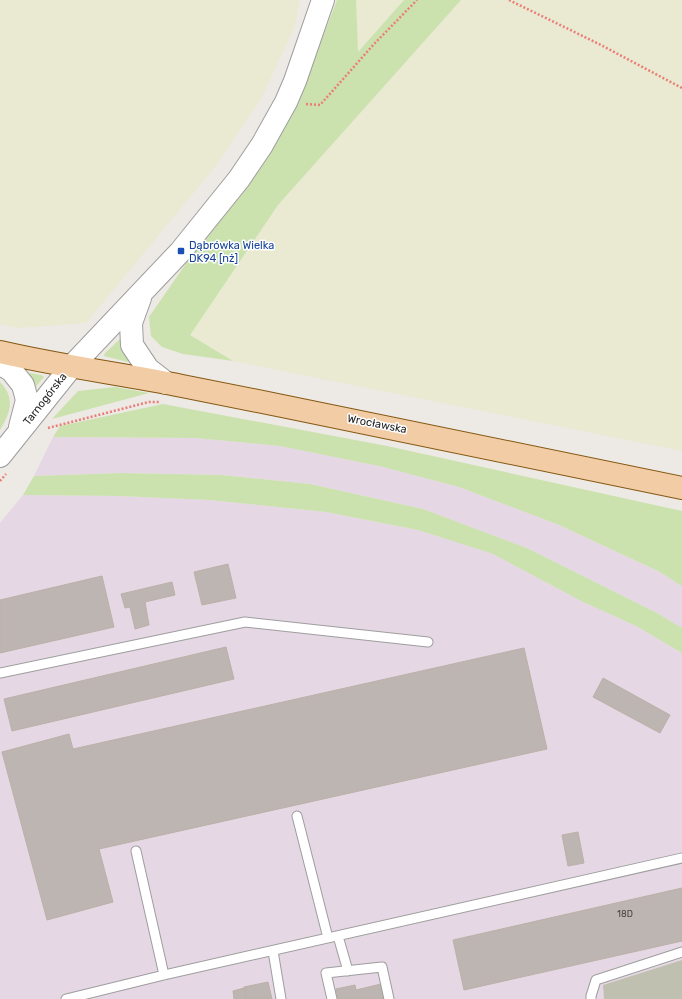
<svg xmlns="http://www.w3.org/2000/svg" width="682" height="999" font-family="Rubik,sans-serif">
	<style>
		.industrial { fill: #e5d7e3 }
		.construction { fill: #c0c0b1 }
		.farmland { fill: #e9ead1 }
		.grass { fill: #cbe2af }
		.building { fill: #bdb5b1; stroke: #bdb0a8 }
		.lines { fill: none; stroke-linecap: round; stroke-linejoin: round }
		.service-casing { stroke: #9e9e9e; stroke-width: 11 }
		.tertiary-casing { stroke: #9e9e9e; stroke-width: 24 }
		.primary-casing { stroke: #855811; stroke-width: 24 }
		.path { stroke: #ea7e78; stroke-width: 2.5; stroke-dasharray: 2 2; stroke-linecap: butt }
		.service { stroke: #fff; stroke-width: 9 }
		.tertiary { stroke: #fff; stroke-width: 22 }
		.primary { stroke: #f1cca5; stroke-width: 22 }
		.transit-dot { fill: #1a4fb4; stroke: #fff; stroke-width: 1.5 }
		.labels { text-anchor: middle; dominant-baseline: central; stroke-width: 3; stroke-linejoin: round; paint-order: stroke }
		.number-label { font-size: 9px; fill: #454342 }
		.transit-label { font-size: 11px; fill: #164399; stroke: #fff; text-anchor: start }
		.street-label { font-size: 11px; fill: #1d1d1d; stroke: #fff }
	</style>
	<rect width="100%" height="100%" fill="#ede9e4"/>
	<path class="industrial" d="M 53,437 L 196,438 L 280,446 L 379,466 L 459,487 L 559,525 L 660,572 L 682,586 L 682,628 L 657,613 L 529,549 L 423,509 L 310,484 L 222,475 L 121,473 L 34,476 Z
		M 23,495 L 119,496 L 209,500 L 326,512 L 418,530 L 493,554 L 581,601 L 636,626 L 682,653 L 682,999 L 0,999 L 0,523 Z"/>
	<path class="construction" d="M 682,960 L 682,999 L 604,999 L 603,985 Z"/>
	<path class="farmland" d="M 0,0 L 300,0 L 294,28 L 262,97 L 215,167 L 86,323 L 18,328 L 0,324 Z
		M 356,0 L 404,0 L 357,53 Z
		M 461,0 L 682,0 L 682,451 L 233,361 L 189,335 L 278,205 Z"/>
	<path class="grass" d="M 337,0 L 356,0 L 358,52 L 404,0 L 461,0 L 278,205 L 190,335 L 233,361 L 183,354 L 162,347 L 151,336 L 149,317 L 246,177 L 309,73 Z
		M 120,339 L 129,360 L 128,362 L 104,356 L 105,353 Z
		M 24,372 L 41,375 L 44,377 L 32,391 Z
		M 0,382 C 16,398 10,414 0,430 Z
		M 115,387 L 149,393 L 52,419 L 78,391 Z
		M 163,404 L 387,446 L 682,511 L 682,586 L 660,572 L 559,525 L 459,487 L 379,466 L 280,446 L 196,438 L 53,437 L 60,426 Z
		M 121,473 L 222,475 L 310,484 L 423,509 L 529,549 L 657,613 L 682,628 L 682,653 L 636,626 L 581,601 L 493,554 L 418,530 L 326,512 L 209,500 L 119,496 L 23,495 L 34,476 Z"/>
	<path class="building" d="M 228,564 L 236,598 L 202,605 L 194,572 Z
		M 102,576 L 114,627 L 0,653 L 0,600 Z
		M 172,582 L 175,595 L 145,602 L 149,625 L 135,629 L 130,607 L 125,608 L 121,594 Z
		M 226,647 L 234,679 L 12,731 L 4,699 Z
		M 524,648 L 547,749 L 99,849 L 113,902 L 47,920 L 2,752 L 69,734 L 73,749 Z
		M 603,678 L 670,715 L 660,733 L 593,697 Z
		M 578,832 L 584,863 L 568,866 L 562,835 Z
		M 682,888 L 682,941 L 464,990 L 453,940 Z
		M 268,982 L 272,999 L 247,999 L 244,987 Z
		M 381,984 L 384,999 L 338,999 L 336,989 L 355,985 L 356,990 Z
		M 244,988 L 247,999 L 234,999 L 233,991 Z"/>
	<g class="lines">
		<g class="service-casing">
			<path id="service" d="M 0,673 L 245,622 L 428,642
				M 297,816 L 328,938
				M 136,851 L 164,975
				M 338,936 L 348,971
				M 273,951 L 281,999
				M 66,999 L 164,975 L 682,858
				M 332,999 L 326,973 L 382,967 L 389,999
				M 591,999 L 591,996 L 596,980 L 682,952"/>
		</g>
		<g class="tertiary-casing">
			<path id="tertiary" d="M 140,298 L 131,323 L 132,345 L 148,369 L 166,383
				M 0,364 L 11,370 L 23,385 L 27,400 L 20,427
				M 0,456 L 72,366 L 181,251 L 239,179 L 262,145 L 286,102 L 295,81 L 323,0"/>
		</g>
		<g class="primary-casing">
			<path id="primary" d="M 0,352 C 60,366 122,374 182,386 C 349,419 516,453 682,488"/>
		</g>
		<path class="path" d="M 509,0 L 599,44 L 682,88
			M 306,104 L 320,105 L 375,43 L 417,0
			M 48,428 L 149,402 L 160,402
			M 0,481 L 6,474"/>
		<use href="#service" class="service"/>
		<use href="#tertiary" class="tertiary"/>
		<use href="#primary" class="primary"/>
	</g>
	<rect class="transit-dot" x="177" y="247" width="8" height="8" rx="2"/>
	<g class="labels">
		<g class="number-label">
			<text x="625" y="914">18D</text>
		</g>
		<g class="transit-label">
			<text x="189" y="245">Dąbrówka Wielka<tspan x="189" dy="13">DK94 [nż]</tspan></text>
		</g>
		<g class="street-label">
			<text transform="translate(45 399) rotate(-52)">Tarnogórska</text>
			<text transform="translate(377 424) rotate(11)">Wrocławska</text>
		</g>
	</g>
</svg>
